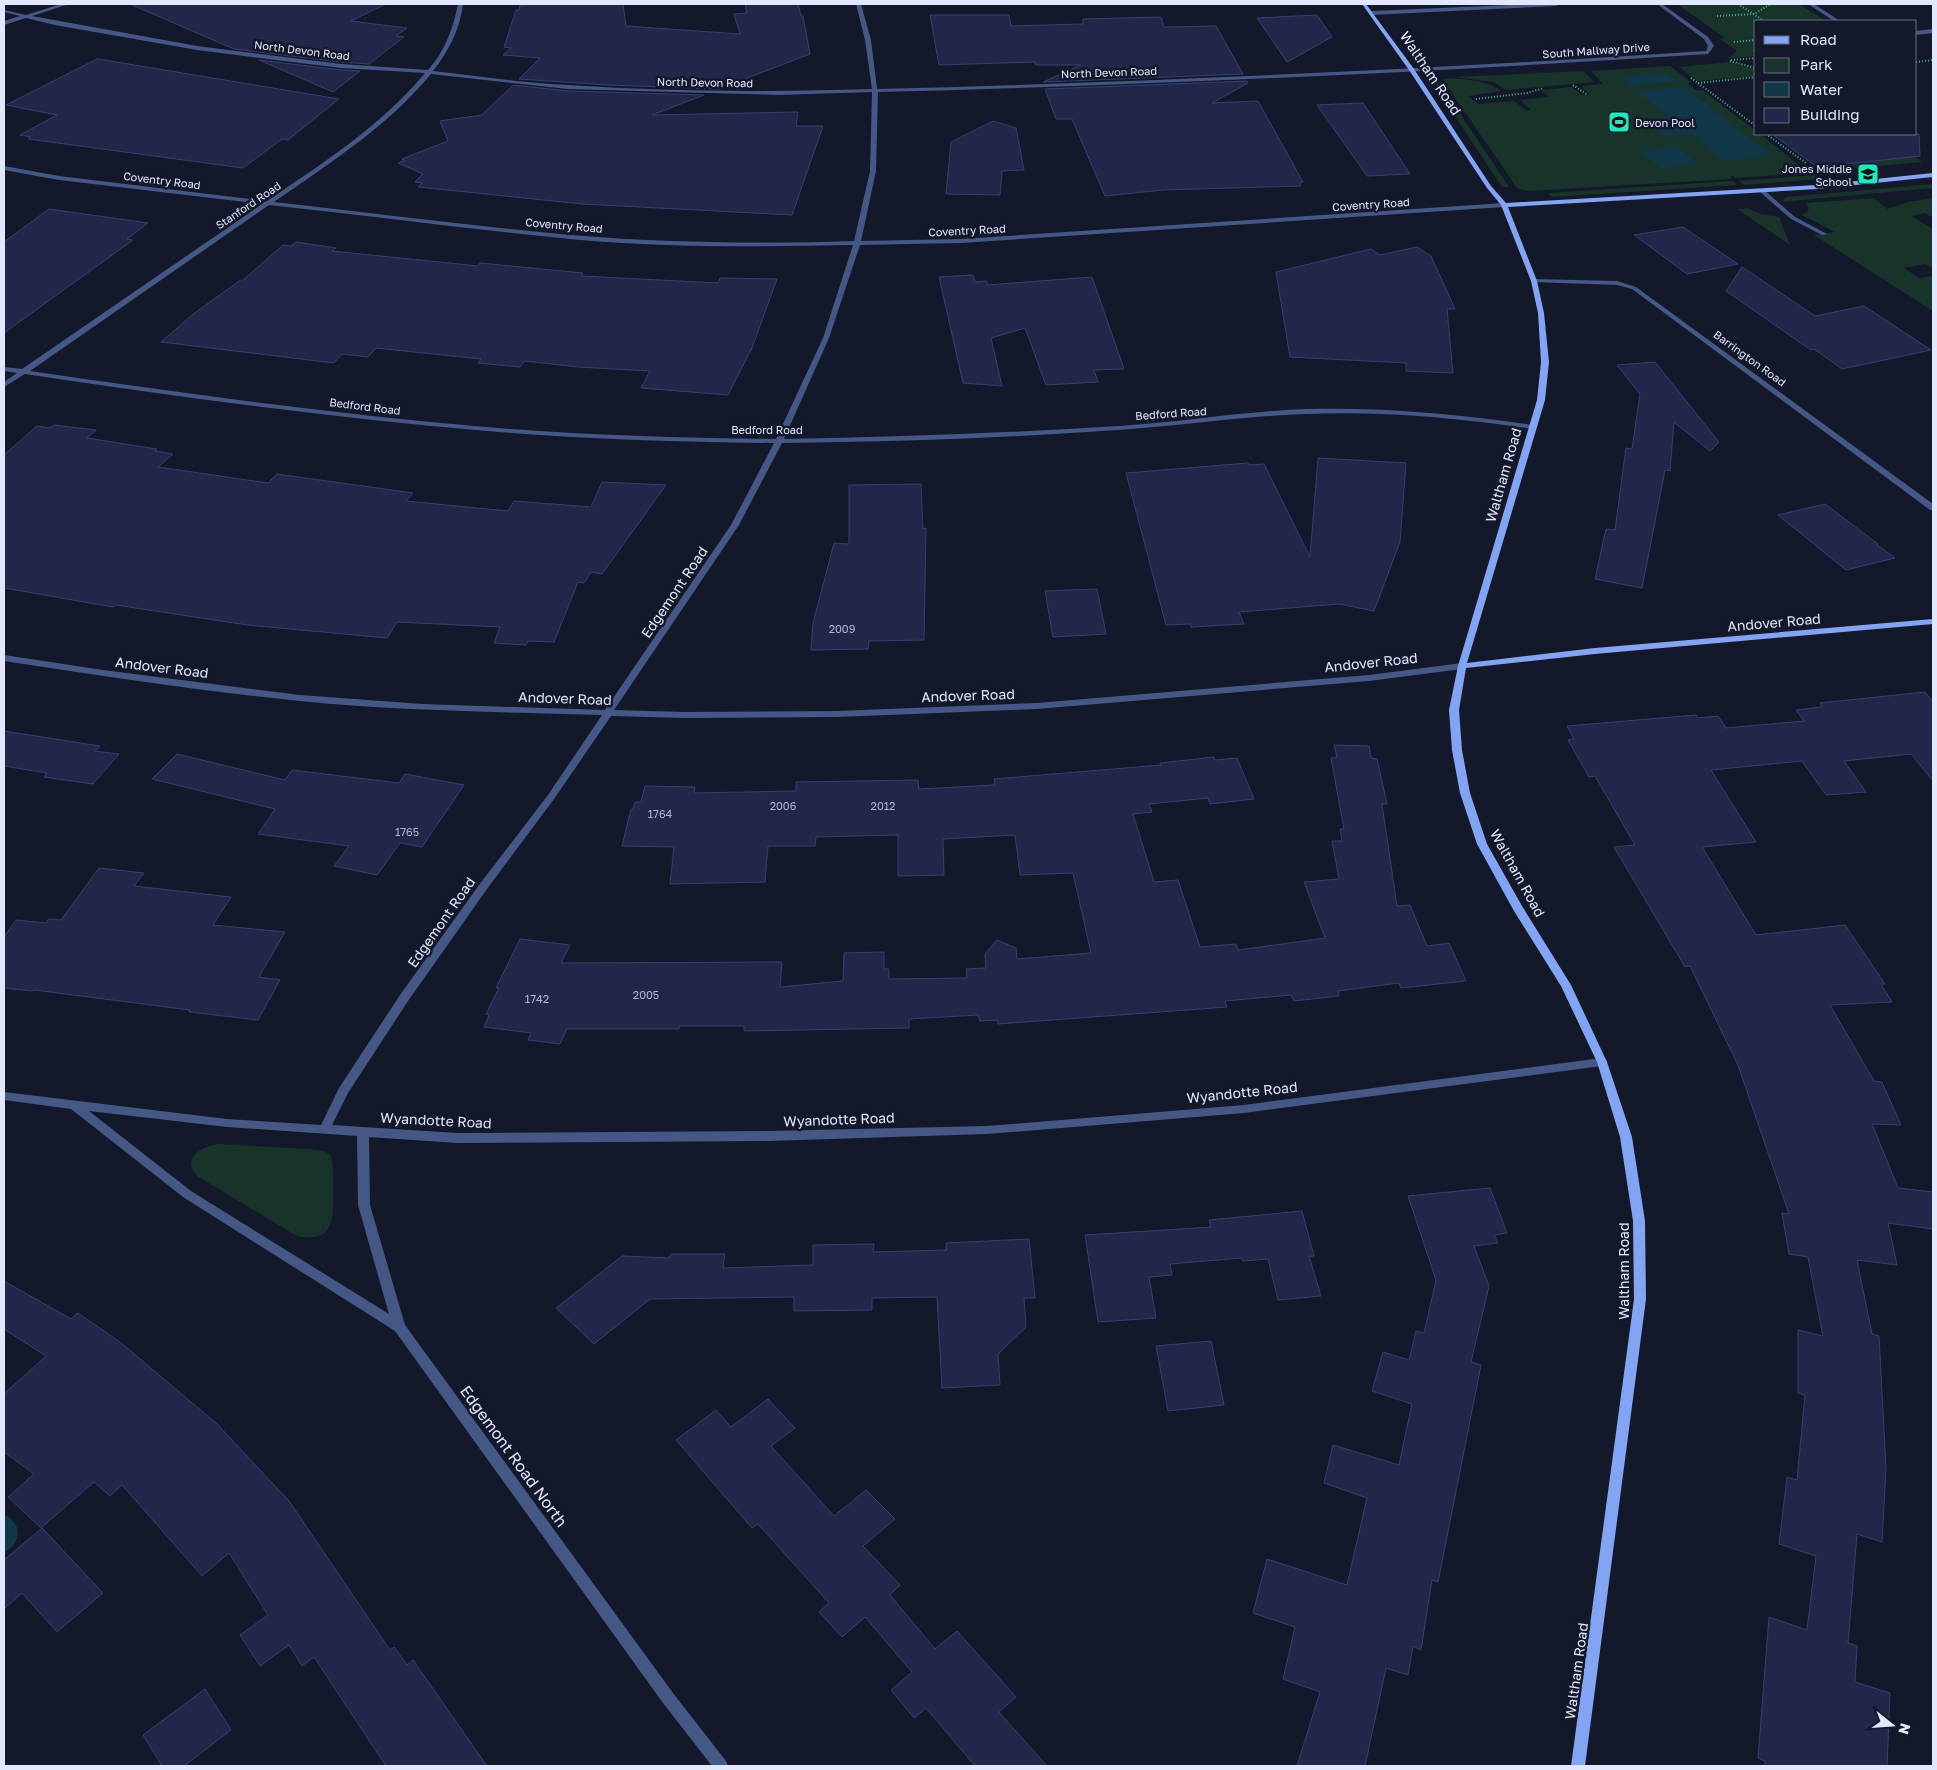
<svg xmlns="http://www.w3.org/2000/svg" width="1937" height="1770" font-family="'Golos Text',sans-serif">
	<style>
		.green { fill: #18342a }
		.water { fill: #113647 }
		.building { fill: #22274a; stroke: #373f73 }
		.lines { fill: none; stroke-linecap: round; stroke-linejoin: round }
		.path { stroke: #3eb385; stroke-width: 2; stroke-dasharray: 1 2; stroke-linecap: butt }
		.lane { fill: #445785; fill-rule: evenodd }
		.street { fill: #445785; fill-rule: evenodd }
		.secondary { fill: #82a4f2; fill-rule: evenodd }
		.labels { text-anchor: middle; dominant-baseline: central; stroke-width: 5; stroke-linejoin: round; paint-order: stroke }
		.far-street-label { font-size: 11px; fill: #e1e7fc; stroke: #14182b }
		.far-poi-label { font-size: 11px; fill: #e1e7fc; stroke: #14182b; text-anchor: start }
		.number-label { font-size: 11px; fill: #b1b7d0 }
		.street-label { font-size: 14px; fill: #e1e7fc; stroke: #14182b }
		.near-street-label { font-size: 16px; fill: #e1e7fc; stroke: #14182b }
	</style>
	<rect width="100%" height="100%" fill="#14182b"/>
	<path class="green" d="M 1677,4 L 1799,4 L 1826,21 L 1756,21 L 1756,53 L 1750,53 L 1756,56 L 1728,59 L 1737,51 L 1720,39 L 1725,38 Z
		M 1731,62 L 1756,69 L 1756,76 L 1697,81 L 1679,67 Z
		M 1670,66 L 1691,82 L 1687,83 L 1697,91 L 1702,90 L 1756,131 L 1756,134 L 1760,134 L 1809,173 L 1735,178 L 1733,176 L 1730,177 L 1731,179 L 1528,191 L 1517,188 L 1443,80 C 1453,75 1495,83 1501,91 L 1468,96 L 1478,104 L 1514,101 L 1527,111 L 1531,110 L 1520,100 L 1549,97 L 1541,90 L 1572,87 L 1582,95 L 1590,95 L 1581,86 L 1603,84 L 1591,71 Z
		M 1584,71 L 1594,82 L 1506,90 L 1493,82 L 1455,77 Z
		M 1439,82 L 1509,187 L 1502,187 L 1433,83 Z
		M 1909,152 L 1922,162 L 1856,168 L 1844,159 Z
		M 1814,175 L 1819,179 L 1744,185 L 1739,181 Z
		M 1733,181 L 1737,185 L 1552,197 L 1548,193 Z
		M 1933,184 L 1933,188 L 1780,202 L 1787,197 Z
		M 1874,198 L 1887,209 L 1908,202 L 1933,198 L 1933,216 L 1930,216 L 1925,213 L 1911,216 L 1933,229 L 1933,268 L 1925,264 L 1904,268 L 1919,278 L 1933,276 L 1933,311 L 1814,235 L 1835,232 L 1802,215 L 1807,212 L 1809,208 L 1806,203 Z
		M 1747,208 L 1761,214 L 1779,217 L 1790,245 L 1737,209 Z
		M 218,1144 L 310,1149 L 323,1151 L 330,1154 C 334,1165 333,1177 333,1189 C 334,1217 335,1244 297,1236 L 197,1176 C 181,1158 201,1147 218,1144 Z"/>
	<path class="water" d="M 1665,73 L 1677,81 L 1631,86 L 1620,77 Z
		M 1684,87 L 1772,156 L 1724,161 L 1692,134 L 1665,137 L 1643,119 L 1668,116 L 1637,91 Z
		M 1676,146 L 1698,164 L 1661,168 L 1639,150 Z
		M 4,1514 C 23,1525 22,1542 4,1553 Z"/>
	<path class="building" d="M 130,4 L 386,4 L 351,21 L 407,28 L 396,36 L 404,37 L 369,64 L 341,62 L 234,49 Z
		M 542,4 L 623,4 L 626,26 L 740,34 L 734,14 L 747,13 L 745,4 L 798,4 L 801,16 L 803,16 L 810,54 L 719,89 L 607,85 L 519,79 L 540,58 L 503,55 L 511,48 L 504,47 L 516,10 L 519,10 L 520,5 Z
		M 930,15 L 1009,15 L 1011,26 L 1083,24 L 1083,19 L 1161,17 L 1164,27 L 1216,26 L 1243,74 L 1043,82 L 1081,65 L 1036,65 L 1034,62 L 939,65 Z
		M 1317,15 L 1332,37 L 1287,62 L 1257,18 Z
		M 97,59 L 98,59 L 339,99 L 288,140 L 282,139 L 243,168 L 28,139 L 31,137 L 20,135 L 57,115 L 6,105 Z
		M 259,60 L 341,70 L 360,71 L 333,92 Z
		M 1247,81 L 1248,83 L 1212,103 L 1258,101 L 1303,182 L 1300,183 L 1301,186 L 1163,190 L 1105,196 L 1072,119 L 1056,119 L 1045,89 Z
		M 513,85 L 568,91 L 704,95 L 652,115 L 798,112 L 796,126 L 823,126 L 792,215 L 582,204 L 418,187 L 422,183 L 415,182 L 423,174 L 398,163 L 405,160 L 402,159 L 448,141 L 440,121 L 482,115 Z
		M 1363,103 L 1410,174 L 1367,176 L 1317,105 Z
		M 993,121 L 1016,128 L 1024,170 L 1002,171 L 1000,195 L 946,194 L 951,142 Z
		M 1772,134 L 1919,134 L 1920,156 L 1817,167 Z
		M 49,209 L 148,223 L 127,239 L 133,240 L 4,333 L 4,242 Z
		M 1683,227 L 1738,264 L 1687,274 L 1634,235 Z
		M 296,242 L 336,248 L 332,251 L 478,266 L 480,263 L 583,273 L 581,276 L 718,283 L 720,278 L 777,279 L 752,348 L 728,395 L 641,388 L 650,371 L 578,367 L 525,361 L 520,367 L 478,363 L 481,359 L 376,348 L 368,357 L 342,354 L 334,363 L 161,342 L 192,315 L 239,281 L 242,281 L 283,245 L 291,246 Z
		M 1417,247 L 1431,256 L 1455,309 L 1447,309 L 1453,373 L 1406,371 L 1406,363 L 1290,357 L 1276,272 L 1371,249 L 1380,255 Z
		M 1742,267 L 1815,316 L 1864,306 L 1931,350 L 1842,369 L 1814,349 L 1811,350 L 1726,291 Z
		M 973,275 L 975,282 L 987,281 L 987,285 L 1092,277 L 1124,369 L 1094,370 L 1098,382 L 1046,385 L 1025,328 L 991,338 L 1002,386 L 963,383 L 939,277 Z
		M 1655,362 L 1719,442 L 1710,451 L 1674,422 L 1670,471 L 1665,470 L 1642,588 L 1595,579 L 1606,529 L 1615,530 L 1626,448 L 1632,449 L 1640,394 L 1617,365 Z
		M 54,425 L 96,430 L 87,438 L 157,449 L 155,451 L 173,454 L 158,467 L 268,483 L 277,474 L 413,493 L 406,501 L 508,511 L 514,501 L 591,507 L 602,482 L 666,485 L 602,574 L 591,572 L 584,583 L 578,582 L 554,642 L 528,641 L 526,645 L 494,643 L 500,627 L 397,622 L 387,638 L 290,629 L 247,625 L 116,605 L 113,607 L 4,588 L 4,455 L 37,426 L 50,428 Z
		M 1318,458 L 1406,463 L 1400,542 L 1374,611 L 1339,604 L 1239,612 L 1244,624 L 1191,627 L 1190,624 L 1166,625 L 1126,473 L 1248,463 L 1249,465 L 1264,464 L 1310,557 Z
		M 921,484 L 923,529 L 926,528 L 924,640 L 869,641 L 868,649 L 811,650 L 813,623 L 834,543 L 849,544 L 849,485 Z
		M 1825,504 L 1878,544 L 1877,545 L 1895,558 L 1846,570 L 1778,515 Z
		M 1097,589 L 1106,634 L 1053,637 L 1045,591 Z
		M 1925,692 L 1933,702 L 1933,781 L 1911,754 L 1844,761 L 1866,792 L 1826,795 L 1802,761 L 1711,770 L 1756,842 L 1702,847 L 1756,935 L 1845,925 L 1885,984 L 1881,984 L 1892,1002 L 1830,1005 L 1874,1081 L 1882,1082 L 1901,1125 L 1872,1124 L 1898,1188 L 1933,1192 L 1933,1229 L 1888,1223 L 1897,1265 L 1857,1260 L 1872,1334 L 1879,1336 L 1886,1468 L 1882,1542 L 1857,1534 L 1848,1643 L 1857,1646 L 1855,1682 L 1890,1693 L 1887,1766 L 1765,1766 L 1765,1761 L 1758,1758 L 1769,1617 L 1807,1630 L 1816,1556 L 1779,1544 L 1787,1477 L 1797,1480 L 1805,1395 L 1798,1393 L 1798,1330 L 1823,1336 L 1808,1257 L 1789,1254 L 1782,1213 L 1789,1214 L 1738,1065 L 1690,966 L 1685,967 L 1614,847 L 1635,845 L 1595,776 L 1589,777 L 1568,740 L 1574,739 L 1567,726 L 1696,715 L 1698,718 L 1718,716 L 1726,728 L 1804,721 L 1796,710 L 1822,707 L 1820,703 Z
		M 4,731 L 100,746 L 95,751 L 119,754 L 93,784 L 44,777 L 47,773 L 4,766 Z
		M 1334,745 L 1369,746 L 1371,758 L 1377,759 L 1387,804 L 1382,804 L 1397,906 L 1410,905 L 1427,946 L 1449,943 L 1466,981 L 1401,988 L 1399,983 L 1338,991 L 1339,996 L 1294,1001 L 1291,995 L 1225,1001 L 1227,1007 L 998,1024 L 998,1020 L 980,1021 L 978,1015 L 909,1019 L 909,1028 L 744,1031 L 744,1026 L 679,1026 L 679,1029 L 567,1029 L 560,1044 L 528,1040 L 531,1033 L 484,1027 L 489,1015 L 486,1014 L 499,988 L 496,988 L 520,939 L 570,945 L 561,963 L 782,962 L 780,987 L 843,981 L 844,953 L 884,952 L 884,969 L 889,969 L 889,979 L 967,978 L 966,969 L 986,968 L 985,954 L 997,940 L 1016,948 L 1017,959 L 1091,953 L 1073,873 L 1020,875 L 1015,835 L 943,839 L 944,875 L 898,876 L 898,835 L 816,837 L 815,846 L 768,846 L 765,882 L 670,884 L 674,847 L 622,846 L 631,809 L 633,809 L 635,802 L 641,802 L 645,786 L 695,787 L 694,793 L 796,791 L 796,782 L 918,780 L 919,789 L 995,785 L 994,779 L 1161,765 L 1160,763 L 1214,757 L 1215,760 L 1237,758 L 1254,799 L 1210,804 L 1208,798 L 1149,804 L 1152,812 L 1133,814 L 1154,882 L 1178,880 L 1200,947 L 1236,944 L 1238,950 L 1325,938 L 1304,882 L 1339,879 L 1332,841 L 1342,841 L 1340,829 L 1344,829 L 1331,758 L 1337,757 Z
		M 177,754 L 285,780 L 292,770 L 399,783 L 405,774 L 464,785 L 422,847 L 400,843 L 377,875 L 334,866 L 349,846 L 258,834 L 275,809 L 152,779 Z
		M 99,868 L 144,873 L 134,886 L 231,897 L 213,925 L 285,932 L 259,977 L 280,980 L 258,1020 L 189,1012 L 190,1010 L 34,990 L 32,991 L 4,988 L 4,937 L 16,920 L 46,923 L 49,919 L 61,920 Z
		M 1490,1188 L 1507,1233 L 1494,1235 L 1498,1243 L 1474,1246 L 1489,1286 L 1471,1362 L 1481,1365 L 1438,1582 L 1432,1580 L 1421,1650 L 1413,1646 L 1408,1675 L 1386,1668 L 1365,1766 L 1297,1766 L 1320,1692 L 1283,1679 L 1295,1627 L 1253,1613 L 1267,1559 L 1347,1585 L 1367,1498 L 1324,1483 L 1333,1445 L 1399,1465 L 1412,1404 L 1372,1391 L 1383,1352 L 1409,1360 L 1416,1331 L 1424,1333 L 1436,1280 L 1408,1196 Z
		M 1302,1211 L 1314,1256 L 1309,1256 L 1321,1296 L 1278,1300 L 1268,1259 L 1243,1261 L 1242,1258 L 1170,1264 L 1172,1275 L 1149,1277 L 1156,1318 L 1098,1322 L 1085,1235 L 1211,1227 L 1209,1220 Z
		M 1029,1239 L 1035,1298 L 1024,1298 L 1026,1327 L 998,1354 L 1000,1385 L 942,1388 L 937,1297 L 872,1298 L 872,1310 L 794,1311 L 794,1297 L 650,1299 L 594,1344 L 556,1308 L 622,1256 L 669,1258 L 671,1254 L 725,1254 L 723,1268 L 813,1265 L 813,1245 L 874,1244 L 873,1252 L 946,1250 L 946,1243 Z
		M 4,1281 L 71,1319 L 78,1313 L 120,1342 L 217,1424 L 289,1501 L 390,1650 L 394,1647 L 407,1665 L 413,1660 L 487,1766 L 386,1766 L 314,1657 L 302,1666 L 289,1645 L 260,1666 L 240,1635 L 268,1615 L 229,1553 L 202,1576 L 122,1485 L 110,1496 L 94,1482 L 41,1528 L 8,1497 L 34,1474 L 4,1452 L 4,1394 L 46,1356 L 4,1329 Z
		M 1211,1341 L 1224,1405 L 1168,1411 L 1156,1346 Z
		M 768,1399 L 795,1428 L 771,1446 L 834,1516 L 866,1490 L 895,1519 L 863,1546 L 900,1585 L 890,1595 L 935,1649 L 957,1631 L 1016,1697 L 999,1712 L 1047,1766 L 975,1766 L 926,1708 L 914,1718 L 891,1690 L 912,1672 L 865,1617 L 842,1637 L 819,1612 L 829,1603 L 758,1524 L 752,1528 L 676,1440 L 716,1410 L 731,1427 Z
		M 42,1528 L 103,1593 L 57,1632 L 22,1593 L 4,1609 L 4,1560 Z
		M 205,1689 L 231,1730 L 184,1766 L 162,1766 L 143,1735 Z"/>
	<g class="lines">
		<path class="path" d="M 1738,4 L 1764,21
			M 1717,16 L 1754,14 L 1771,4
			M 1734,42 L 1756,40
			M 1731,60 L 1756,58
			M 1730,61 L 1756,68
			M 1916,62 L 1933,60
			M 1691,78 L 1756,126
			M 1698,83 L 1756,77
			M 1573,85 L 1588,95
			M 1476,99 L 1527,93 L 1544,88
			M 1766,134 L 1806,163"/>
		<path class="lane" d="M 1530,4 L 1559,4 L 1556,6 L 1371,15 L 1368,13 L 1371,11 Z
			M 1759,189 L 1763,189 L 1795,217 L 1827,234 L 1822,235 L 1791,219 L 1759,191 Z"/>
		<path class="street" d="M 61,4 L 69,4 L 32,16 L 197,46 L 341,64 L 428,70 C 445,51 453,29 458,4 L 463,4 C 460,29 449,51 433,71 C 478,76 524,83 569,85 C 670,92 771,92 872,89 L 865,40 L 856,4 L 861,4 L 871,40 L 877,89 C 1154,82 1430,69 1706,51 L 1708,46 L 1704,39 L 1657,4 L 1662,4 L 1708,37 L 1714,46 L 1708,54 C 1432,72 1155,85 878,92 L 876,171 L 861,241 L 961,239 L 1504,203 L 1507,205 L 1504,207 L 961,243 L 860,245 L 829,338 L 784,439 C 896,437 1008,433 1119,426 C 1182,422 1245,411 1307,409 C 1383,407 1459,414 1533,425 L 1537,427 L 1533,429 C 1458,418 1382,411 1307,414 C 1244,416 1181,426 1118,430 C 1006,438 894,442 782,443 L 739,525 L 614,710 L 685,712 L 837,711 L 1037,703 L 1369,675 L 1462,663 L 1466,666 L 1462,669 L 1369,681 L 1037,709 L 837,717 L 685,718 L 611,716 L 554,799 L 487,889 L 408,1001 L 348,1093 L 332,1125 L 457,1133 L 768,1131 L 987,1126 L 1244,1105 L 1602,1058 L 1606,1059 L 1607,1062 L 1606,1065 L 1602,1066 L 1244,1113 L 987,1134 L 768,1141 L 457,1143 L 369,1137 L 370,1205 L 405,1325 L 673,1693 L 726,1761 L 728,1766 L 712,1766 L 663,1703 L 395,1331 L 183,1197 L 71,1109 L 4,1100 L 4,1092 L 227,1119 L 321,1125 L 339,1088 L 400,995 L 479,885 L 548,795 L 602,715 C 501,712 400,711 300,701 C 201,691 102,676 4,661 L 4,655 L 103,670 L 300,695 L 422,704 L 605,710 L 731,525 L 774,443 C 678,442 582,439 487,431 C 332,418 178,397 25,374 L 4,387 L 4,382 L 17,373 L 4,371 L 4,367 L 22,369 L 262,204 L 59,180 L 4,170 L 4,166 L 59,176 L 267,201 C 323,163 381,126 425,73 L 341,68 L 197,50 L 55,25 L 26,18 L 4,25 L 4,21 L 20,16 L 4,12 L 4,10 L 26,15 ZM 431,74 L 568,89 L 779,95 L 872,92 L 870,171 L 854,241 C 760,244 665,243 571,235 C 472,226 373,213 274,202 C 330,163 387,127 431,74 ZM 269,205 C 370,216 470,229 570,239 C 664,248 759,247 853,245 L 823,338 L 776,439 C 679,438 583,435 486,427 C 333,414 181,393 30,371 ZM 89,1111 L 227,1127 L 357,1136 L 358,1205 L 389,1314 L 191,1191 Z
			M 1808,4 L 1814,4 L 1840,21 L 1834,21 Z
			M 1933,29 L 1933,33 L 1916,35 L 1916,31 Z
			M 1534,279 L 1617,281 L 1636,287 L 1933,504 L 1933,510 L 1930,510 L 1632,289 L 1617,285 L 1532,282 L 1531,281 Z"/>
		<path class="secondary" d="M 1362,4 L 1366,4 L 1414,69 L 1491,186 L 1506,203 L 1817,185 L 1933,173 L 1933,177 L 1817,189 L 1508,207 L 1537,281 L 1544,313 L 1549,362 L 1545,400 L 1467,663 L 1595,648 L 1933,619 L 1933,624 L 1595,654 L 1466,668 L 1459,710 L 1462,750 L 1470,793 L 1487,844 L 1522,906 L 1571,985 L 1607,1062 L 1632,1137 L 1645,1221 L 1646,1299 L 1585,1766 L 1571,1766 L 1634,1299 L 1633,1221 L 1620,1137 L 1597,1062 L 1561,986 L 1514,911 L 1477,844 L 1460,793 L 1452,750 L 1449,710 L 1458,666 L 1537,400 L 1541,362 L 1538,313 L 1531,281 L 1501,205 L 1487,188 L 1409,70 Z"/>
	</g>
	<defs>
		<g id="stadium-square" transform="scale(1.125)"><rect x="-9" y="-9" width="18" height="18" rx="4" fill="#21e8ba" stroke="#14182b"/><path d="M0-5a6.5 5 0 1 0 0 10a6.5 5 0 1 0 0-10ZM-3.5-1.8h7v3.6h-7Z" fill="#111"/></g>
		<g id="school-square" transform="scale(1.125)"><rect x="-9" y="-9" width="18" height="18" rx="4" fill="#21e8ba" stroke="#14182b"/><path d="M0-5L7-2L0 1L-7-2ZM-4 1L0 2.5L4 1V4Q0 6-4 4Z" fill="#111"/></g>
	</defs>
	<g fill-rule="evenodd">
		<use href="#stadium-square" x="1619" y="122"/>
		<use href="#school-square" x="1868" y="174"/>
	</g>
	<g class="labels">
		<g class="far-street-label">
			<text transform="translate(302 50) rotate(7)">North Devon Road</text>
			<text transform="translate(1596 50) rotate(-4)">South Mallway Drive</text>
			<text transform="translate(1109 72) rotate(-2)">North Devon Road</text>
			<text transform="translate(705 82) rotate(1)">North Devon Road</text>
			<text transform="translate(162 180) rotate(7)">Coventry Road</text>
			<text transform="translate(1371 204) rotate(-4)">Coventry Road</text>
			<text transform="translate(248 205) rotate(-34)">Stanford Road</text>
			<text transform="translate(564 225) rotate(5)">Coventry Road</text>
			<text transform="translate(967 230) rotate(-3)">Coventry Road</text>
			<text transform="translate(1750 358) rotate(36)">Barrington Road</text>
			<text transform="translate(365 406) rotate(7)">Bedford Road</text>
			<text transform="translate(1171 413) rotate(-4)">Bedford Road</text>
			<text x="767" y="429">Bedford Road</text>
		</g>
		<g class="far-poi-label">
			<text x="1635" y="122">Devon Pool</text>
			<text x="1852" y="168" text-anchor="end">Jones Middle<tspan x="1852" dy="13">School</tspan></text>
		</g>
		<g class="number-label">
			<text x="842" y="628">2009</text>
			<text x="783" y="805">2006</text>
			<text x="883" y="805">2012</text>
			<text x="660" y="813">1764</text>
			<text x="407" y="831">1765</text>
			<text x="646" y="994">2005</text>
			<text x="537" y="998">1742</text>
		</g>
		<g class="street-label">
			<text transform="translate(1431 73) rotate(56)">Waltham Road</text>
			<text transform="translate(1503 475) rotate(-74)">Waltham Road</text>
			<text transform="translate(674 592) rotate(-56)">Edgemont Road</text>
			<text transform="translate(1774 622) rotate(-5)">Andover Road</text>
			<text transform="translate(1371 662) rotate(-6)">Andover Road</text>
			<text transform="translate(162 667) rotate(7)">Andover Road</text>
			<text transform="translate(968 695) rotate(-2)">Andover Road</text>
			<text transform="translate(565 698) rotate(2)">Andover Road</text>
			<text transform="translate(1518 873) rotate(61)">Waltham Road</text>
			<text transform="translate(441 922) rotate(-55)">Edgemont Road</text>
			<text transform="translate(1242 1092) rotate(-6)">Wyandotte Road</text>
			<text transform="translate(839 1119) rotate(-2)">Wyandotte Road</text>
			<text transform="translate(436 1120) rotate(3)">Wyandotte Road</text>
			<text transform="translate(1623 1271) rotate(-90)">Waltham Road</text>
			<text transform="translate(1576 1671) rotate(-82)">Waltham Road</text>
		</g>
		<g class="near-street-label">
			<text transform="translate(514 1456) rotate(54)">Edgemont Road North</text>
		</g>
	</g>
	<rect width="1937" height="1770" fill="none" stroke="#e1e7fc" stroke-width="10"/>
	<rect x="1754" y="20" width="162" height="115" fill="#14182b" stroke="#666b7f"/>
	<rect x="1764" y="36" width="25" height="8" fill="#82a4f2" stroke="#666b7f"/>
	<text x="1800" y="45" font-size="15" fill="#e1e7fc">Road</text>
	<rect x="1764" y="58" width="25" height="15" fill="#18342a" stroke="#666b7f"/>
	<text x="1800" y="70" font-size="15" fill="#e1e7fc">Park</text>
	<rect x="1764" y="82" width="25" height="15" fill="#113647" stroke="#666b7f"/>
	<text x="1800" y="95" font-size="15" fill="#e1e7fc">Water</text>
	<rect x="1764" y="108" width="25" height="15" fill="#22274a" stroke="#666b7f"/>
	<text x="1800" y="120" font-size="15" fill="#e1e7fc">Building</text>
	<g transform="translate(1892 1725) rotate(107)" stroke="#14182b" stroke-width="4" paint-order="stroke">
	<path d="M0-4L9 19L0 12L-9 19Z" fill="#e1e7fc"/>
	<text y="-8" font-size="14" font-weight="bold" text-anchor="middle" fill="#e1e7fc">N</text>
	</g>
</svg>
